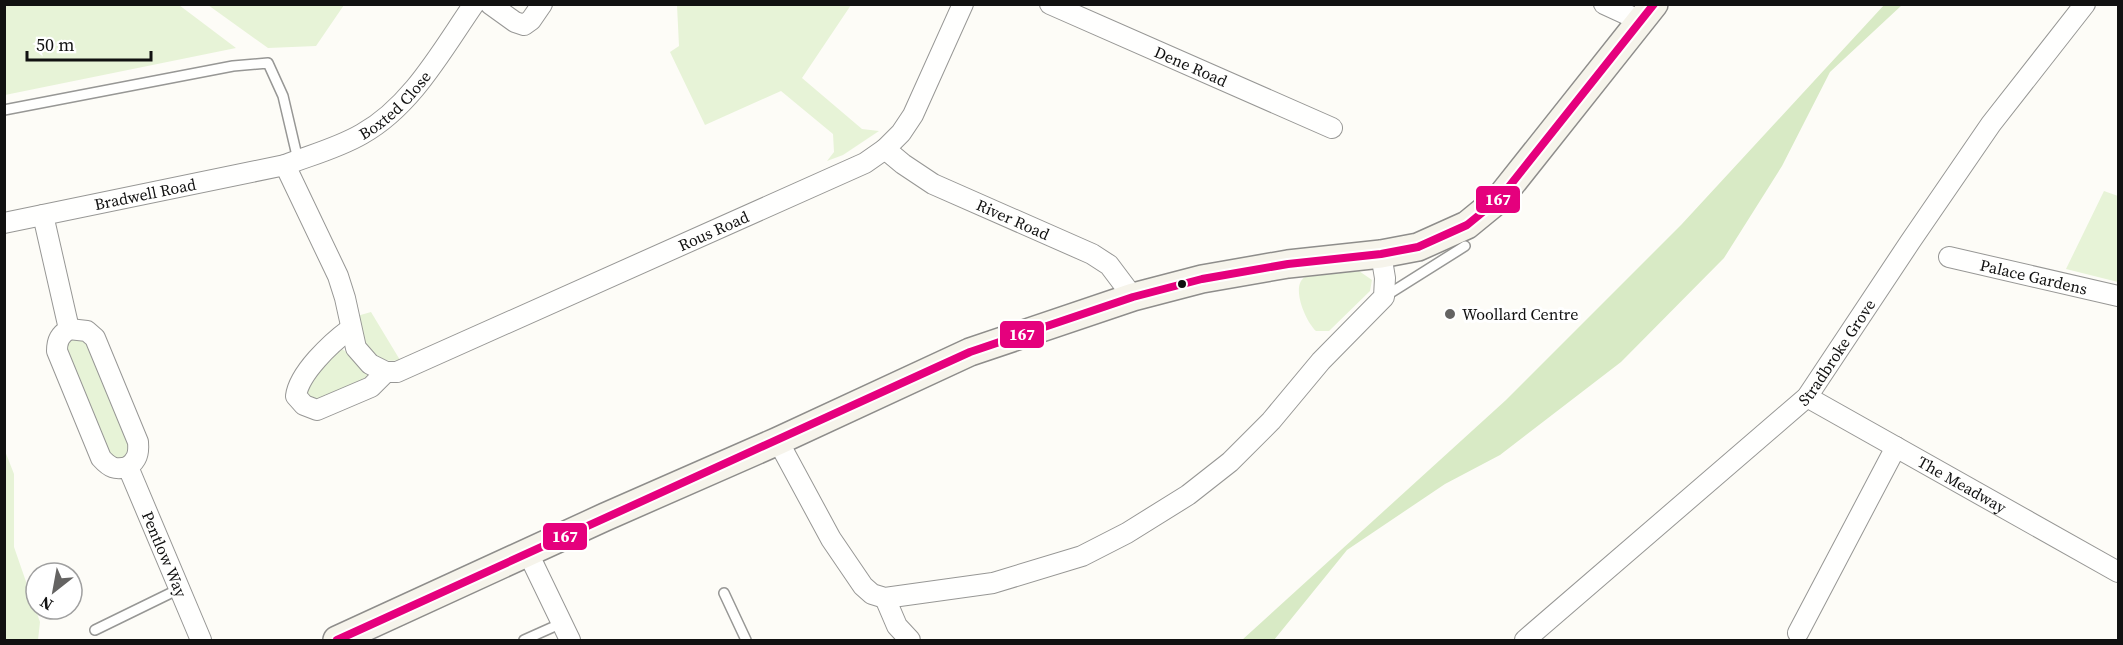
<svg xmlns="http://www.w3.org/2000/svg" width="2123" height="645" font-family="'Source Serif 4',serif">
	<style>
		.green { fill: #e7f3d7 }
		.forest { fill: #d8eac5 }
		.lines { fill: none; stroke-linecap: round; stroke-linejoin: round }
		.lane-casing { stroke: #979795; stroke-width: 12 }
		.street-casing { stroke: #979795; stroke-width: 22 }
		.secondary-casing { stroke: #8e8d8b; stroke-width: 30 }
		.lane { stroke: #fffffe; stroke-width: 9 }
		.street { stroke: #fffffe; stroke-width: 20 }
		.secondary { stroke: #f6f4eb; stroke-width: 27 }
		.bus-1-casing { stroke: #fff; stroke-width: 12 }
		.bus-1 { stroke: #e5007d; stroke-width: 8 }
		.bus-dot { fill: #111; stroke: #fff; stroke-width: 2 }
		.poi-dot { fill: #646362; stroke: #fff; stroke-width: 2 }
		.labels { text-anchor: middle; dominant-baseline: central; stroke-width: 6; stroke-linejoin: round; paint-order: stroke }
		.street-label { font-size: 16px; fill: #111; stroke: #fff }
		.poi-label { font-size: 16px; fill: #111; stroke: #fff; text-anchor: start }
		.line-badge { stroke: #fff; stroke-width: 2 }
		.badge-label { font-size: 16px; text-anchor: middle; font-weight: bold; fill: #fff }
	</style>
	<rect width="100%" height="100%" fill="#fdfcf7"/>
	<path class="green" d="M 5,4 L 179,5 L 236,48 L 5,95 Z
		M 208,5 L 344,5 L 316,46 L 268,48 Z
		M 677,5 L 851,5 L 802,78 L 862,129 L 879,131 L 843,155 L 827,161 L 834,152 L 833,134 L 781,91 L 705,125 L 670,52 L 679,46 Z
		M 2104,191 L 2118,196 L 2118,282 L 2066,269 Z
		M 1359,271 L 1372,280 L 1370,291 L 1329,331 L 1316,331 C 1306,322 1290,286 1305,277 Z
		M 371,312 L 400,360 C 369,365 363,340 357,316 Z
		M 76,337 L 88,343 L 132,446 L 131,452 L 120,461 L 112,460 L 64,355 L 67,344 Z
		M 337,347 C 349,350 358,365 368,372 L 366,379 L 321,400 L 312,400 L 306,395 L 306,383 Z
		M 5,451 L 14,474 L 14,547 L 40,622 L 38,640 L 5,640 Z"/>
	<path class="forest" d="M 1885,4 L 1902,5 L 1830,72 L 1782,166 L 1724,258 L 1621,362 L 1500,455 L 1445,484 L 1347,550 L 1274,640 L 1242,640 L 1506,400 L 1681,225 Z"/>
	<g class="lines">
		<g class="lane-casing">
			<path id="lane" d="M 4,110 L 233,66 L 268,63 L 283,96 L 298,160
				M 1384,297 L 1465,246
				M 724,593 L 746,640
				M 95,630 L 179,589
				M 524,640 L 562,623"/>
		</g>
		<g class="street-casing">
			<g id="street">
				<path d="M 490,4 L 515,22 L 524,25 L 531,20 L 542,4"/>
				<path id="s1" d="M 1050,4 L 1332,128"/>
				<path d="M 1604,4 L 1641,21"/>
				<path id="s2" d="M 885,149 L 903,164 L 933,184 L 1092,254 L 1109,265 L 1133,297"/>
				<path id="s3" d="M 285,165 L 338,276 L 345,298 L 356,348 L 370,364 L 386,372 L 397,372 L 865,163 L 885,149 L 901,133 L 913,115 L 963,4"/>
				<path id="s4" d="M 43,215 L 69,329 C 60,335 57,340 57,351 L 101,458 C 110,468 115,470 128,467 L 201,640"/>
				<path id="s5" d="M 4,223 L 285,165 C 311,155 338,148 362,134 C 412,106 442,50 474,4"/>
				<path id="s6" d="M 1949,257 L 2118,296"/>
				<path d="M 69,329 L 87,331 L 95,338 L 138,442 C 139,454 137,460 128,467"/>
				<path d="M 350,329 C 331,343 299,373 296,396 L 304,405 L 317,410 L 371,387 L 386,372"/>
				<path id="s7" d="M 1807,397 L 2118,572"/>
				<path d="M 778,441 L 831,539 L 863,586 L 872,594 L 885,598 L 993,583 L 1082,556 L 1127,533 L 1188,495 L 1230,462 L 1271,421 L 1321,361 L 1384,297 L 1385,278 L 1381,254"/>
				<path d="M 528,553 L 570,640"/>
				<path d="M 885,598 L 897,626 L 910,640"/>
				<path d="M 1798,633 L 1896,447"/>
				<path id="s8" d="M 1525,640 L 1807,397 L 1910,242 L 1991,124 L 2085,4"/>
			</g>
		</g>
		<g class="secondary-casing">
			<path id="secondary" d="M 337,640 L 605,517 L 778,441 L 970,352 L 1133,297 L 1202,279 L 1288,264 L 1381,254 L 1418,247 L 1467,225 L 1500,198 L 1654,4"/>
		</g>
		<use href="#lane" class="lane"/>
		<use href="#street" class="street"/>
		<use href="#secondary" class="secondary"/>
		<g class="bus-1-casing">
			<path id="bus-1" d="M 337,640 L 970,352 L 1133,297 L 1202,279 L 1288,264 L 1381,254 L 1418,247 L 1467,225 L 1500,198 L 1654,4"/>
		</g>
		<use href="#bus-1" class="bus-1"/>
	</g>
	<circle class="bus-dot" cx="1182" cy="284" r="5"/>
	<circle class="poi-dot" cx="1450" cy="314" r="6"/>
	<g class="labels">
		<g class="street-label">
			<text stroke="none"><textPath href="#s1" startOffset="154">Dene Road</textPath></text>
			<text stroke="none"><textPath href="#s5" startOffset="414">Boxted Close</textPath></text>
			<text stroke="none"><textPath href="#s5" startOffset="144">Bradwell Road</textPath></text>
			<text stroke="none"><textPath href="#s2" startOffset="147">River Road</textPath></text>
			<text stroke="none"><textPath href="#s3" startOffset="594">Rous Road</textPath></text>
			<text stroke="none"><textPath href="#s6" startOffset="87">Palace Gardens</textPath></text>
			<text stroke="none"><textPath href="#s8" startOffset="426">Stradbroke Grove</textPath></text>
			<text stroke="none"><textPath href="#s7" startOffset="178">The Meadway</textPath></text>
			<text stroke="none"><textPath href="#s4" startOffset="384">Pentlow Way</textPath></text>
		</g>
		<g class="poi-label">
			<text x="1462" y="314">Woollard Centre</text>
		</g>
	</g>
	<g class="line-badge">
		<rect x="1475" y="185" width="46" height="29" rx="6" fill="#e5007d"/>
		<rect x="999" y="320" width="46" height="29" rx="6" fill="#e5007d"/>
		<rect x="542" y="522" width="46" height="29" rx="6" fill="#e5007d"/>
	</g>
	<g class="badge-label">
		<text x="1498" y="205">167</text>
		<text x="1022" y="340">167</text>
		<text x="565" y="542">167</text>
	</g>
	<rect width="2123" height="645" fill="none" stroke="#111111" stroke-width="12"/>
	<g transform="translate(54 591) rotate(211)"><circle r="28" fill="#ffffff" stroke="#a0a0a0" stroke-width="1.5"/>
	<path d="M0-4.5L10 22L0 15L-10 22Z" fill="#646362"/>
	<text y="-9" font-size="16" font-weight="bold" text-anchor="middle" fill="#111111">N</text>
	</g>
	<path d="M27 51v9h124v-9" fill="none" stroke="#111111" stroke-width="3"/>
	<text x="36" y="51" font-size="18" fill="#111111" stroke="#ffffff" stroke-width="4.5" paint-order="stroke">50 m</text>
</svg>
